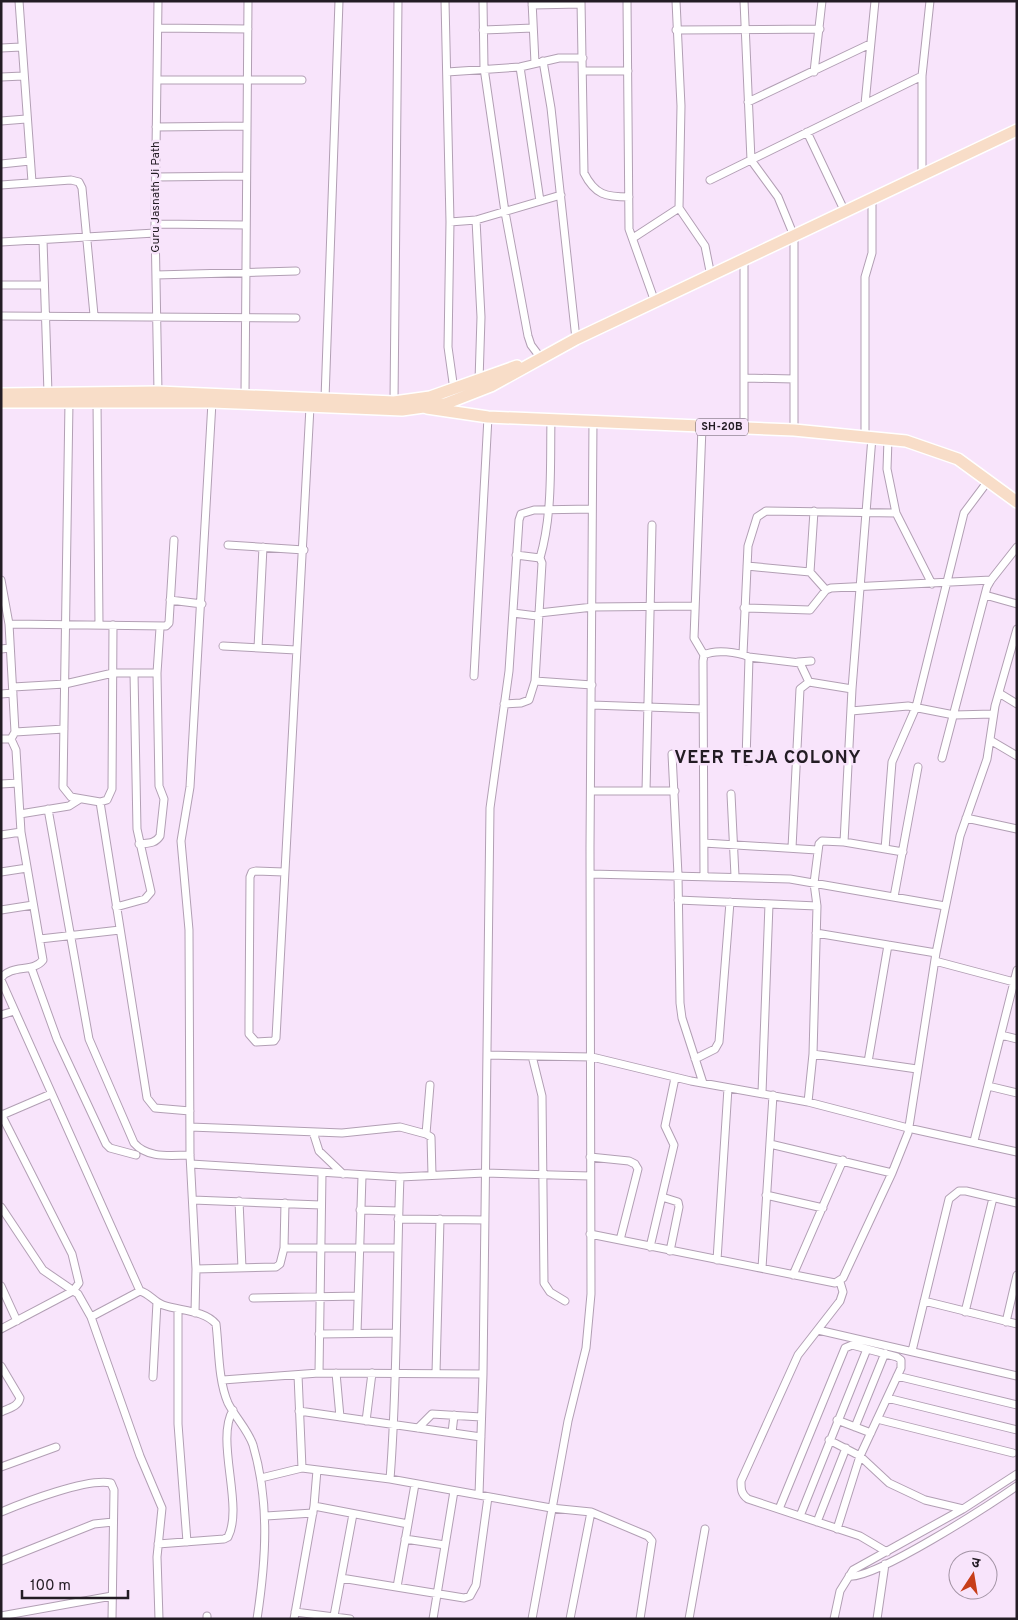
<svg xmlns="http://www.w3.org/2000/svg" width="1018" height="1620" font-family="Overpass,'Noto Sans Devanagari',sans-serif">
	<style>
		.lines { fill: none; stroke-linecap: round; stroke-linejoin: round }
		.minor-casing { stroke: #b29fb4; stroke-width: 9 }
		.primary-casing { stroke: #fff; stroke-width: 14 }
		.minor { stroke: #fff; stroke-width: 7 }
		.primary { stroke: #f8ddc8; stroke-width: 11 }
		.labels { text-anchor: middle; dominant-baseline: central; stroke-width: 5; stroke-linejoin: round; paint-order: stroke }
		.shield { fill: #f8e4fb; stroke: #635864; stroke-width: 1 }
		.shield-label { font-size: 11px; font-weight: bold; fill: #231c24 }
		.street-label { font-size: 12px; fill: #231c24; stroke: #f8e4fb }
		.district-label { font-size: 18px; font-weight: bold; letter-spacing: 1px; fill: #231c24; stroke: #f8e4fb }
	</style>
	<rect width="100%" height="100%" fill="#f8e4fb"/>
	<g class="lines">
		<g class="minor-casing">
			<path id="minor" d="M 19,1 L 32,182
				M 158,1 L 155,224 L 158,392
				M 445,1 L 450,222 L 448,347 L 454,390
				M 483,1 L 484,68 L 505,212 L 528,336 L 531,345 L 540,357
				M 532,1 L 535,63
				M 581,1 L 584,173 C 595,195 606,197 629,197
				M 627,1 L 629,229 L 655,302
				M 676,1 L 681,106 L 679,208 L 705,246 L 711,276
				M 744,1 L 751,160 L 778,197 L 794,236 L 794,430
				M 532,5 L 581,4
				M 158,28 L 248,29
				M 483,30 L 533,28
				M 676,30 L 820,29
				M 1,48 L 21,47
				M 543,61 L 551,108 L 576,339
				M 520,67 L 540,201
				M 583,71 L 628,71
				M 447,72 L 520,67 L 559,58 L 583,58
				M 814,72 L 822,1
				M 1,77 L 23,76
				M 157,80 L 302,80
				M 748,102 L 870,44
				M 865,104 L 875,1
				M 1,121 L 26,119
				M 156,127 L 247,126
				M 807,132 L 845,212
				M 1,164 L 30,161
				M 922,174 L 922,76 L 930,1
				M 156,177 L 246,176
				M 710,180 L 922,76
				M 1,185 L 71,180 L 79,182 L 82,188 L 94,315
				M 476,220 L 481,317 L 479,381
				M 450,222 L 476,220 L 561,195
				M 155,224 L 246,225
				M 633,238 L 679,208
				M 43,240 L 48,393
				M 1,242 L 155,233
				M 744,260 L 744,428
				M 156,275 L 296,271
				M 1,285 L 44,285
				M 1,316 L 296,318
				M 745,378 L 794,379
				M 245,395 L 248,1
				M 325,399 L 339,1
				M 97,401 L 99,624
				M 69,402 L 63,787 L 71,797 L 100,802 L 107,800 L 112,789 L 113,625
				M 394,402 L 398,1
				M 702,427 L 694,638 L 704,655
				M 865,437 L 865,277 L 872,253 L 872,197
				M 888,439 L 887,469 L 896,513 L 932,584
				M 228,545 L 304,550
				M 540,558 C 553,513 550,465 551,419
				M 747,566 L 810,572 L 826,590
				M 810,572 L 814,511
				M 1,580 L 9,624 L 15,732 L 11,739 L 1,739
				M 985,595 L 1017,604
				M 170,600 L 202,604
				M 744,608 L 810,610 L 826,590 L 831,588 L 991,580
				M 513,613 L 537,616 L 539,613 L 593,607 L 695,606
				M 9,624 L 166,626 L 169,623 L 174,540
				M 223,646 L 296,650
				M 258,648 L 263,547
				M 1,649 L 10,648
				M 743,654 L 748,546 L 757,517 L 766,511 L 896,513
				M 749,657 L 800,663 L 809,682
				M 798,662 L 811,661
				M 474,676 L 488,417
				M 535,681 L 592,685
				M 13,687 L 65,684 L 113,673 L 157,673
				M 999,693 L 1017,704
				M 1,694 L 13,693
				M 504,704 L 521,703 L 529,700 L 535,681 L 542,563 L 540,558 L 516,555
				M 592,705 L 703,709
				M 851,711 L 908,706 L 954,715 L 993,714
				M 15,732 L 64,729
				M 990,740 L 1017,756
				M 672,754 L 678,875 L 680,1003 L 682,1018 L 703,1083
				M 942,758 L 987,587 L 991,580 L 1017,547
				M 1,784 L 18,783
				M 592,791 L 675,791
				M 646,791 L 652,525
				M 731,794 L 735,876
				M 100,802 L 147,1098 L 155,1108 L 190,1111
				M 48,809 L 89,1039 L 134,1143 C 148,1159 171,1155 190,1155
				M 20,814 L 69,806 L 80,799
				M 966,818 L 1017,829
				M 1,835 L 21,832
				M 844,842 L 852,689 L 872,437
				M 704,843 L 817,850
				M 139,844 C 148,843 155,844 160,836 L 164,799 L 159,786 L 157,673 L 160,628
				M 792,848 L 800,689 L 809,682 L 852,689
				M 885,849 L 892,762 L 916,707 L 964,513 L 988,481
				M 1,872 L 27,868
				M 284,872 L 256,871 L 252,872 L 250,877 L 249,1020 L 249,1034 L 256,1042 L 274,1041 L 276,1038 L 310,407
				M 590,874 L 790,879 L 945,906
				M 704,876 L 703,661 L 704,655 C 715,649 738,652 749,657 L 746,761
				M 894,897 L 918,767
				M 678,900 L 817,906
				M 116,907 L 145,899 L 151,892 L 137,829 L 134,673
				M 1,910 L 33,905
				M 816,933 L 936,953
				M 40,939 L 120,930
				M 935,961 L 1014,982
				M 31,967 L 57,1039 L 106,1144 L 110,1148 L 136,1155
				M 1,978 C 12,964 33,973 43,960 L 21,832 L 16,750 L 11,739
				M 1,980 L 140,1291
				M 1,1015 L 14,1011
				M 1001,1035 L 1017,1039
				M 813,1054 L 917,1069
				M 487,1055 L 592,1057 L 691,1081 L 808,1102 L 908,1128 L 1017,1152
				M 532,1056 L 542,1096 L 544,1283 L 550,1292 L 565,1301
				M 695,1059 L 715,1049 L 719,1042 L 730,902
				M 868,1062 L 888,945
				M 988,1086 L 1017,1093
				M 762,1093 L 769,904
				M 808,1102 L 813,1054 L 817,906 L 814,883 L 819,844 L 822,841 L 844,842 L 903,852
				M 1,1114 L 72,1254 L 79,1283 L 73,1291 L 1,1329
				M 2,1115 L 51,1094
				M 190,1127 L 342,1133 L 400,1127 L 426,1134 L 431,1137 L 432,1175
				M 313,1132 L 319,1151 L 343,1174
				M 426,1134 L 430,1085
				M 974,1141 L 1017,970
				M 770,1144 L 892,1173
				M 590,1157 L 629,1161 L 635,1164 L 638,1169 L 620,1240
				M 191,1164 L 400,1177 L 485,1173 L 590,1176
				M 766,1195 L 823,1208
				M 662,1197 L 678,1202 L 679,1207 L 670,1251
				M 193,1200 L 321,1205
				M 239,1201 L 242,1268
				M 1,1207 L 43,1270 L 78,1294 L 91,1317
				M 360,1210 L 399,1211
				M 398,1219 L 485,1220
				M 590,1234 L 835,1283 L 843,1278 L 892,1173 L 908,1133 L 936,953 L 960,836 L 987,759 L 995,706 L 1017,629
				M 650,1247 L 674,1145 L 665,1126 L 675,1078
				M 284,1248 L 398,1248
				M 717,1260 L 728,1088
				M 762,1268 L 773,1095
				M 196,1269 L 276,1267 L 280,1264 L 284,1248 L 285,1203
				M 793,1275 L 843,1160
				M 840,1282 L 843,1292 L 840,1301 L 798,1355 L 741,1481 C 741,1489 741,1494 748,1499 L 860,1536 L 887,1552
				M 1,1286 L 17,1321
				M 253,1298 L 358,1296
				M 924,1301 L 1017,1324
				M 178,1309 L 178,1424 L 187,1542
				M 965,1312 L 993,1198
				M 195,1313 L 196,1269 L 190,1155 L 189,930 L 181,841 L 190,787 L 212,402
				M 1006,1322 L 1017,1275
				M 818,1330 L 1017,1376
				M 357,1333 L 362,1176
				M 319,1334 L 396,1333
				M 912,1351 L 949,1199 L 959,1191 L 966,1191 L 1017,1203
				M 1,1366 L 20,1398 C 18,1407 9,1408 1,1412
				M 319,1373 L 322,1173
				M 336,1373 L 340,1417
				M 436,1373 L 440,1219
				M 298,1375 L 302,1468
				M 897,1376 L 1017,1405
				M 153,1377 L 157,1302
				M 223,1380 L 319,1373 L 483,1374
				M 887,1398 L 1017,1430
				M 299,1411 L 481,1437
				M 877,1419 L 1013,1453
				M 837,1420 L 871,1433
				M 366,1421 L 372,1373
				M 855,1427 L 885,1353
				M 418,1428 L 432,1414 L 481,1417
				M 452,1433 L 454,1415
				M 829,1440 L 860,1456 L 889,1483 L 925,1500 L 963,1509
				M 1,1467 L 56,1447
				M 261,1478 L 302,1468 L 390,1479 L 551,1508 L 591,1512 L 648,1536 L 652,1541 L 640,1619
				M 390,1479 C 398,1379 396,1278 400,1177
				M 479,1495 L 483,1374 L 490,808 L 509,671 L 519,520 L 521,514 L 534,510 L 592,509
				M 314,1506 L 408,1524
				M 779,1509 L 845,1348 L 852,1345 L 897,1357 L 901,1360 L 901,1368 L 860,1456 L 837,1529
				M 1,1512 C 25,1502 87,1478 111,1483 L 114,1490 L 112,1619
				M 266,1516 L 313,1513
				M 800,1516 L 867,1349
				M 817,1522 L 846,1448
				M 405,1539 L 445,1545
				M 158,1544 L 224,1539 L 228,1537 C 244,1506 215,1440 233,1410
				M 1,1561 L 94,1524 L 113,1522
				M 849,1576 C 874,1580 991,1504 1017,1486
				M 341,1578 L 464,1598 L 470,1596 L 476,1585 L 488,1497
				M 397,1587 L 415,1484
				M 295,1612 L 350,1619
				M 1,1616 L 112,1596
				M 207,1616 L 207,1619
				M 334,1616 L 353,1514
				M 159,1619 L 157,1557 L 162,1508 L 140,1456 L 91,1317 L 140,1291 C 149,1293 154,1302 163,1305 C 180,1311 204,1310 216,1324 C 219,1348 218,1380 228,1403 C 235,1417 248,1430 253,1445 C 270,1503 266,1560 257,1619
				M 294,1619 L 314,1506 L 317,1470
				M 433,1619 L 454,1491
				M 532,1619 L 568,1421 L 586,1348 L 591,1294 L 590,847 L 593,420
				M 570,1619 L 591,1512
				M 689,1619 L 705,1529
				M 834,1619 L 840,1591 L 853,1570 L 963,1509 L 1017,1474
				M 877,1619 L 885,1564"/>
		</g>
		<g class="primary-casing">
			<path id="primary" d="M 1,394 L 158,392 L 394,402 L 430,397 L 517,366
				M 412,401 L 427,408 L 488,417 L 794,430 L 906,441 L 958,459 L 1017,502
				M 1,402 L 212,402 L 402,410 L 445,404 L 491,386 L 576,339 L 1017,130"/>
		</g>
		<use href="#minor" class="minor"/>
		<use href="#primary" class="primary"/>
	</g>
	<g class="labels">
		<rect class="shield" x="696" y="418.5" width="52" height="17" rx="4"/>
		<g class="shield-label">
			<text x="722" y="427">SH-20B</text>
		</g>
		<g class="street-label">
			<text transform="translate(156 197) rotate(-90)">Guru Jasnath Ji Path</text>
		</g>
		<g class="district-label">
			<text x="768" y="758">VEER TEJA COLONY</text>
		</g>
	</g>
	<rect width="1018" height="1620" fill="none" stroke="#231c24" stroke-width="5"/>
	<g transform="translate(973 1575) rotate(12)"><circle r="24" fill="#f8e4fb" stroke="#a394a5"/>
	<path d="M0-4L9 19L0 12L-9 19Z" fill="#c73e19"/>
	<text y="-8" font-size="14" font-weight="bold" text-anchor="middle" fill="#231c24">उ</text>
	</g>
	<path d="M22 1590v8h106v-8" fill="none" stroke="#231c24" stroke-width="2.5"/>
	<text x="30" y="1590" font-size="15" fill="#231c24" stroke="#f8e4fb" stroke-width="4" paint-order="stroke">100 m</text>
</svg>
